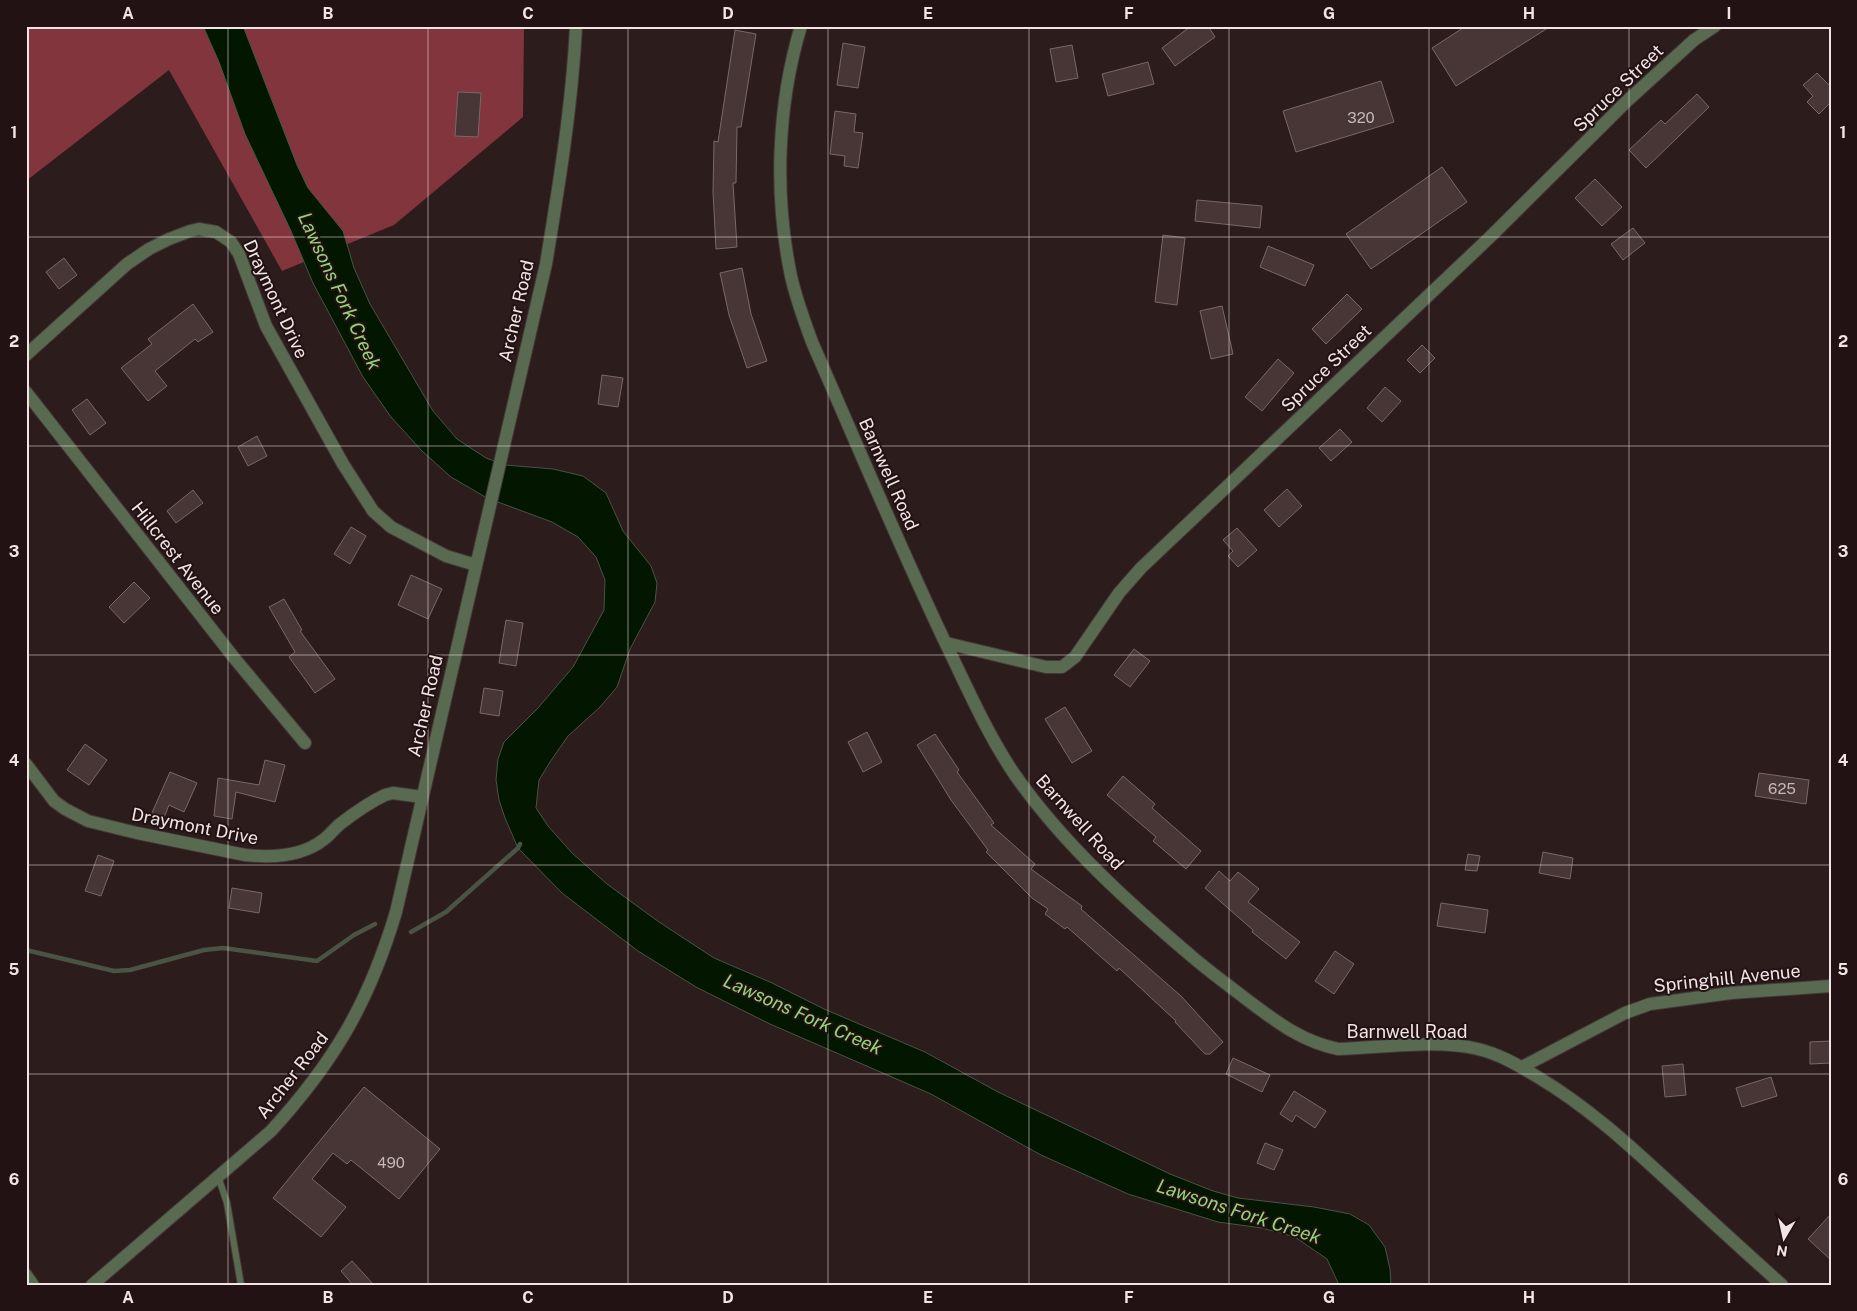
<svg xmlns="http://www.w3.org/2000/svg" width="1857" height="1311" font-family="'Public Sans',sans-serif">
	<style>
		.forest { fill: #83353d }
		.water { fill: #021600; stroke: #495444 }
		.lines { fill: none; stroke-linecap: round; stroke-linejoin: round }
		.stream { stroke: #495444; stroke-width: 4.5 }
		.building { fill: #483637; stroke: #7b6767 }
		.service-casing { stroke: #473838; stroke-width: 8 }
		.minor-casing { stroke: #473838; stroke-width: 14 }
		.service { stroke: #586b50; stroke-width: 6 }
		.minor { stroke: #586b50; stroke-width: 12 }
		.grid { fill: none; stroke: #f0e4e4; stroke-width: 1; stroke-opacity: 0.55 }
		.labels { text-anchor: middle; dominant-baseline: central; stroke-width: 4; stroke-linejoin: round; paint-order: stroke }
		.number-label { font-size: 15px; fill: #c6b8b9 }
		.street-label { font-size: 18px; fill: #f0e4e4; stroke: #221213 }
		.water-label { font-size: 19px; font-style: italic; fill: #94d379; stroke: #221213 }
		.neatline { fill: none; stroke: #f0e4e4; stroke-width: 2 }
		.grid-label { font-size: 16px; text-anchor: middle; font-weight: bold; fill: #f0e4e4 }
	</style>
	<rect width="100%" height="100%" fill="#2c1c1c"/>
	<path class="forest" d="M 26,26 L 524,26 L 523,117 L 394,225 L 282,271 L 169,70 L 26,181 Z"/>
	<path class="water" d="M 203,26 L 243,26 L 297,165 L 308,188 L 343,231 L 354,268 L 370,304 L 433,411 L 457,439 L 486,458 L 505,465 L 553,469 L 583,476 L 606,493 L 623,531 L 651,566 L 657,583 L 655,602 L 630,649 L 617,687 L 600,707 L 568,736 L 550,762 L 539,780 L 536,808 L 548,826 L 572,853 L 607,884 L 659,922 L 714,958 L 772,983 L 824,1009 L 925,1052 L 998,1092 L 1170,1174 L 1213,1191 L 1238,1198 L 1314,1207 L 1350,1214 L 1369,1225 L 1385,1247 L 1390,1269 L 1391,1285 L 1339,1285 L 1327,1259 L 1295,1237 L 1262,1228 L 1218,1222 L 1128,1194 L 1041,1155 L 931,1094 L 770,1024 L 696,987 L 638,951 L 562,893 L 518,848 L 505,818 L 499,800 L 496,780 L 498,759 L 504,742 L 538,708 L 573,667 L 604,610 L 605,580 L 596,557 L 578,537 L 552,522 L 487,498 L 451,477 L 422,451 L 391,417 L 363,377 L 313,283 L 291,231 L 245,134 L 219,62 Z"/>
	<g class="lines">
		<path class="stream" d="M 411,932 L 446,912 L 518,848 L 520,844
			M 26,950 L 114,971 L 130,970 L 204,950 L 223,948 L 317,961 L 354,935 L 375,924"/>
	</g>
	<path class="building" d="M 1191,26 L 1208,26 L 1215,37 L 1175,66 L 1162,48 Z
		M 1466,26 L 1551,26 L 1456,86 L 1432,48 Z
		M 735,30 L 756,34 L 741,127 L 737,127 L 736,183 L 733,183 L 737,247 L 716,249 L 713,192 L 714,141 L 718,142 Z
		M 843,43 L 865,47 L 858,88 L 837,85 Z
		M 1072,45 L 1078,78 L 1056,82 L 1050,49 Z
		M 1148,62 L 1154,84 L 1108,96 L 1102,74 Z
		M 1817,73 L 1831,87 L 1831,102 L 1819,114 L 1807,102 L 1813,96 L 1803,85 Z
		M 1381,81 L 1394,122 L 1296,152 L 1283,111 Z
		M 458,92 L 481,93 L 478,137 L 455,136 Z
		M 1697,94 L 1709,107 L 1646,168 L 1629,150 L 1661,120 L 1665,124 Z
		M 835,111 L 856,114 L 854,132 L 863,133 L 858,168 L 844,166 L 845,156 L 830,154 Z
		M 1442,167 L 1467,202 L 1371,269 L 1346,234 Z
		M 1595,179 L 1622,207 L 1602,226 L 1575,198 Z
		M 1197,200 L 1262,206 L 1260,228 L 1195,221 Z
		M 1633,228 L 1645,243 L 1623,260 L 1611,244 Z
		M 1163,235 L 1185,238 L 1177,305 L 1155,302 Z
		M 1268,246 L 1314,265 L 1305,286 L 1260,267 Z
		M 64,258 L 77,275 L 59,289 L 46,272 Z
		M 742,268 L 751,314 L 767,361 L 747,368 L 729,315 L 720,273 Z
		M 1347,294 L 1362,309 L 1326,344 L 1312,329 Z
		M 193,304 L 213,332 L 198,342 L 195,339 L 155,371 L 167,386 L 148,401 L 121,368 L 152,344 L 148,339 Z
		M 1222,306 L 1233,354 L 1211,359 L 1200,311 Z
		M 1422,345 L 1435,358 L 1420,373 L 1407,360 Z
		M 1278,359 L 1294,373 L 1262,411 L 1245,397 Z
		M 602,375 L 623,378 L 618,407 L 598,404 Z
		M 1385,387 L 1401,401 L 1382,422 L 1367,408 Z
		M 87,399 L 106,423 L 90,435 L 72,410 Z
		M 1340,429 L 1352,442 L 1331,461 L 1319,448 Z
		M 257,436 L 267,456 L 248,466 L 238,447 Z
		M 1287,489 L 1302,506 L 1279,527 L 1264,510 Z
		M 193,490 L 203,503 L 176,523 L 167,511 Z
		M 351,527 L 366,536 L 350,564 L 334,554 Z
		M 1237,528 L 1257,550 L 1238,567 L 1228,556 L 1233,551 L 1223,540 Z
		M 411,575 L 442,589 L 428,619 L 398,605 Z
		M 134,582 L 150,598 L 124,623 L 109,607 Z
		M 284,599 L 302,630 L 300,631 L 335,679 L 315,693 L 289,657 L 295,652 L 269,607 Z
		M 506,620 L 523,623 L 516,666 L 499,663 Z
		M 1134,649 L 1150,661 L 1130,687 L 1114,675 Z
		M 484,688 L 503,691 L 499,716 L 480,713 Z
		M 1065,707 L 1092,751 L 1072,763 L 1045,719 Z
		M 867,732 L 882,762 L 863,772 L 848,742 Z
		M 935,734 L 959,770 L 957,772 L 994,823 L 991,825 L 1035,864 L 1031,869 L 1082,906 L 1081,909 L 1181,996 L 1223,1042 L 1210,1054 L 1205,1054 L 1175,1022 L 1176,1021 L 1119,968 L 1117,971 L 1067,927 L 1065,929 L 1045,914 L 1048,909 L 1032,898 L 986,852 L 988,850 L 951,800 L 917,745 Z
		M 85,744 L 107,760 L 89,785 L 67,770 Z
		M 265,760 L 285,765 L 275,802 L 236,792 L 232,819 L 214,816 L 218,778 L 259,785 Z
		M 170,772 L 197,783 L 184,812 L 169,805 L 163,820 L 151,815 Z
		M 1759,773 L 1809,780 L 1806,804 L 1755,796 Z
		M 1123,776 L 1155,804 L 1152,808 L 1201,851 L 1186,869 L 1153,841 L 1156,837 L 1107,795 Z
		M 1543,852 L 1573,858 L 1570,879 L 1539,873 Z
		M 1468,854 L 1480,856 L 1477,871 L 1465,870 Z
		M 98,855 L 114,861 L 101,896 L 85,891 Z
		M 1219,871 L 1230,881 L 1238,872 L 1259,889 L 1248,902 L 1300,942 L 1286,959 L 1252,932 L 1253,930 L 1205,888 Z
		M 232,888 L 262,893 L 259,913 L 229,908 Z
		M 1441,903 L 1488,910 L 1485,933 L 1437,926 Z
		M 1335,951 L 1354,964 L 1334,994 L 1315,981 Z
		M 1831,1041 L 1831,1063 L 1810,1064 L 1810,1042 Z
		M 1233,1058 L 1270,1075 L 1262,1092 L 1226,1074 Z
		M 1683,1064 L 1686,1095 L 1665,1097 L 1662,1066 Z
		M 1771,1077 L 1777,1096 L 1742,1107 L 1736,1088 Z
		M 364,1087 L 440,1149 L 399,1199 L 351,1160 L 347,1164 L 333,1153 L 312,1179 L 346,1207 L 321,1237 L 273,1198 Z
		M 1294,1091 L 1326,1111 L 1315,1128 L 1296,1115 L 1292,1122 L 1280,1114 Z
		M 1265,1143 L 1283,1150 L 1274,1170 L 1257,1163 Z
		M 1831,1214 L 1831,1260 L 1808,1239 Z
		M 352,1261 L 374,1285 L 353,1285 L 341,1271 Z"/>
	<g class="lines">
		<g class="service-casing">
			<path id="service" d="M 218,1176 L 227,1203 L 241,1285"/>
		</g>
		<g class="minor-casing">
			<path id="minor" d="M 801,26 C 777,106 774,195 791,276 C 796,299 804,320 812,342 C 856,442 898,543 945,642 C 967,687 987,734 1015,775 C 1064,845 1131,905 1196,960 C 1214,975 1232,988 1250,1002 C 1278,1023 1303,1042 1338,1049 C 1381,1048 1436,1039 1478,1049 C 1499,1054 1518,1065 1536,1076 C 1594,1110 1643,1158 1692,1203 C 1722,1231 1752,1258 1782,1285
				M 26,355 L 127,264 L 149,249 L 169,239 L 190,231 L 199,229 L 216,232 L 231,242 L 239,254 L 266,326 L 343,464 L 373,511 L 391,527 L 446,556 L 476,565
				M 26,392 L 235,659 L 305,743
				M 946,643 L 1046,667 L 1062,667 L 1075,657 L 1119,593 L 1141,568 L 1489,238 L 1627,101 L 1694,40 L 1715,26
				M 26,764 L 54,801 L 65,809 L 88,821 L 137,833 L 245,855 C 272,858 301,857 323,840 C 329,836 334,829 340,824 C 353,814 370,802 385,795 L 393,793 L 422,797
				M 1522,1067 L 1625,1013 L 1650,1004 L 1731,993 L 1831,986
				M 26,1275 L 33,1285
				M 92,1285 L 271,1131 C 335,1061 369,1002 396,912 L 546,264 C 559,185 572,106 576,26"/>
		</g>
		<use href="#service" class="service"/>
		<use href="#minor" class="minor"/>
	</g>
	<path class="grid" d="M 228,26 L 228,1285M 428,26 L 428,1285M 628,26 L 628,1285M 828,26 L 828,1285M 1029,26 L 1029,1285M 1229,26 L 1229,1285M 1429,26 L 1429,1285M 1629,26 L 1629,1285M 26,237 L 1831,237M 26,446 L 1831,446M 26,655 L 1831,655M 26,865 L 1831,865M 26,1074 L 1831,1074"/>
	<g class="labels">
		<g class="number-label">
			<text x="1361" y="117">320</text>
			<text x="1782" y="788">625</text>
			<text x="391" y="1162">490</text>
		</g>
		<g class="street-label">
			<text transform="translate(1618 88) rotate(-44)">Spruce Street</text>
			<text transform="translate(276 299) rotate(65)">Draymont Drive</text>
			<text transform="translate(516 311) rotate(-77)">Archer Road</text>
			<text transform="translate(1326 368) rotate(-44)">Spruce Street</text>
			<text transform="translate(889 474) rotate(66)">Barnwell Road</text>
			<text transform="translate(178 558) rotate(52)">Hillcrest Avenue</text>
			<text transform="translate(425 706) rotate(-77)">Archer Road</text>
			<text transform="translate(1080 822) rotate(48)">Barnwell Road</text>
			<text transform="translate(195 826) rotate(11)">Draymont Drive</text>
			<text transform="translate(1727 978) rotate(-6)">Springhill Avenue</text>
			<text x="1407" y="1031">Barnwell Road</text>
			<text transform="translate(292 1075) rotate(-52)">Archer Road</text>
		</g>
		<g class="water-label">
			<text transform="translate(340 291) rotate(65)">Lawsons Fork Creek</text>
			<text transform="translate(803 1014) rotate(24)">Lawsons Fork Creek</text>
			<text transform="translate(1239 1211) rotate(18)">Lawsons Fork Creek</text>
		</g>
	</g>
	<rect width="1857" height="1311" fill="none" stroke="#221213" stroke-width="55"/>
	<g transform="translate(1784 1238) rotate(189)" stroke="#221213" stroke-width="4" paint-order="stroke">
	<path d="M0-4L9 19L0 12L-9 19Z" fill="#f0e4e4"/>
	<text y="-8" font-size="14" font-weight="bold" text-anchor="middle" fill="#f0e4e4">N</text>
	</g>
	<rect x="28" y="28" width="1802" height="1256" class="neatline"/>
	<g class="grid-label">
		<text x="128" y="19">A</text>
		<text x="328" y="19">B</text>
		<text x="528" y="19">C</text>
		<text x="728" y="19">D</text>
		<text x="928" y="19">E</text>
		<text x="1129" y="19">F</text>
		<text x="1329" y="19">G</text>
		<text x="1529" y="19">H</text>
		<text x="1729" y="19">I</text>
		<text x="14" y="138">1</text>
		<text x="1843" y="138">1</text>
		<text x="14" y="347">2</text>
		<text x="1843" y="347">2</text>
		<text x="14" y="557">3</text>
		<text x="1843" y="557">3</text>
		<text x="14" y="766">4</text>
		<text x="1843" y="766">4</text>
		<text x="14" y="975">5</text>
		<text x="1843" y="975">5</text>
		<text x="14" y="1185">6</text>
		<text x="1843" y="1185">6</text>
		<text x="128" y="1303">A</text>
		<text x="328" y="1303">B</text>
		<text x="528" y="1303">C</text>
		<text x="728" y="1303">D</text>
		<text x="928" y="1303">E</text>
		<text x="1129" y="1303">F</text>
		<text x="1329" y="1303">G</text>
		<text x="1529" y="1303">H</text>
		<text x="1729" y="1303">I</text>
	</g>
</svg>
